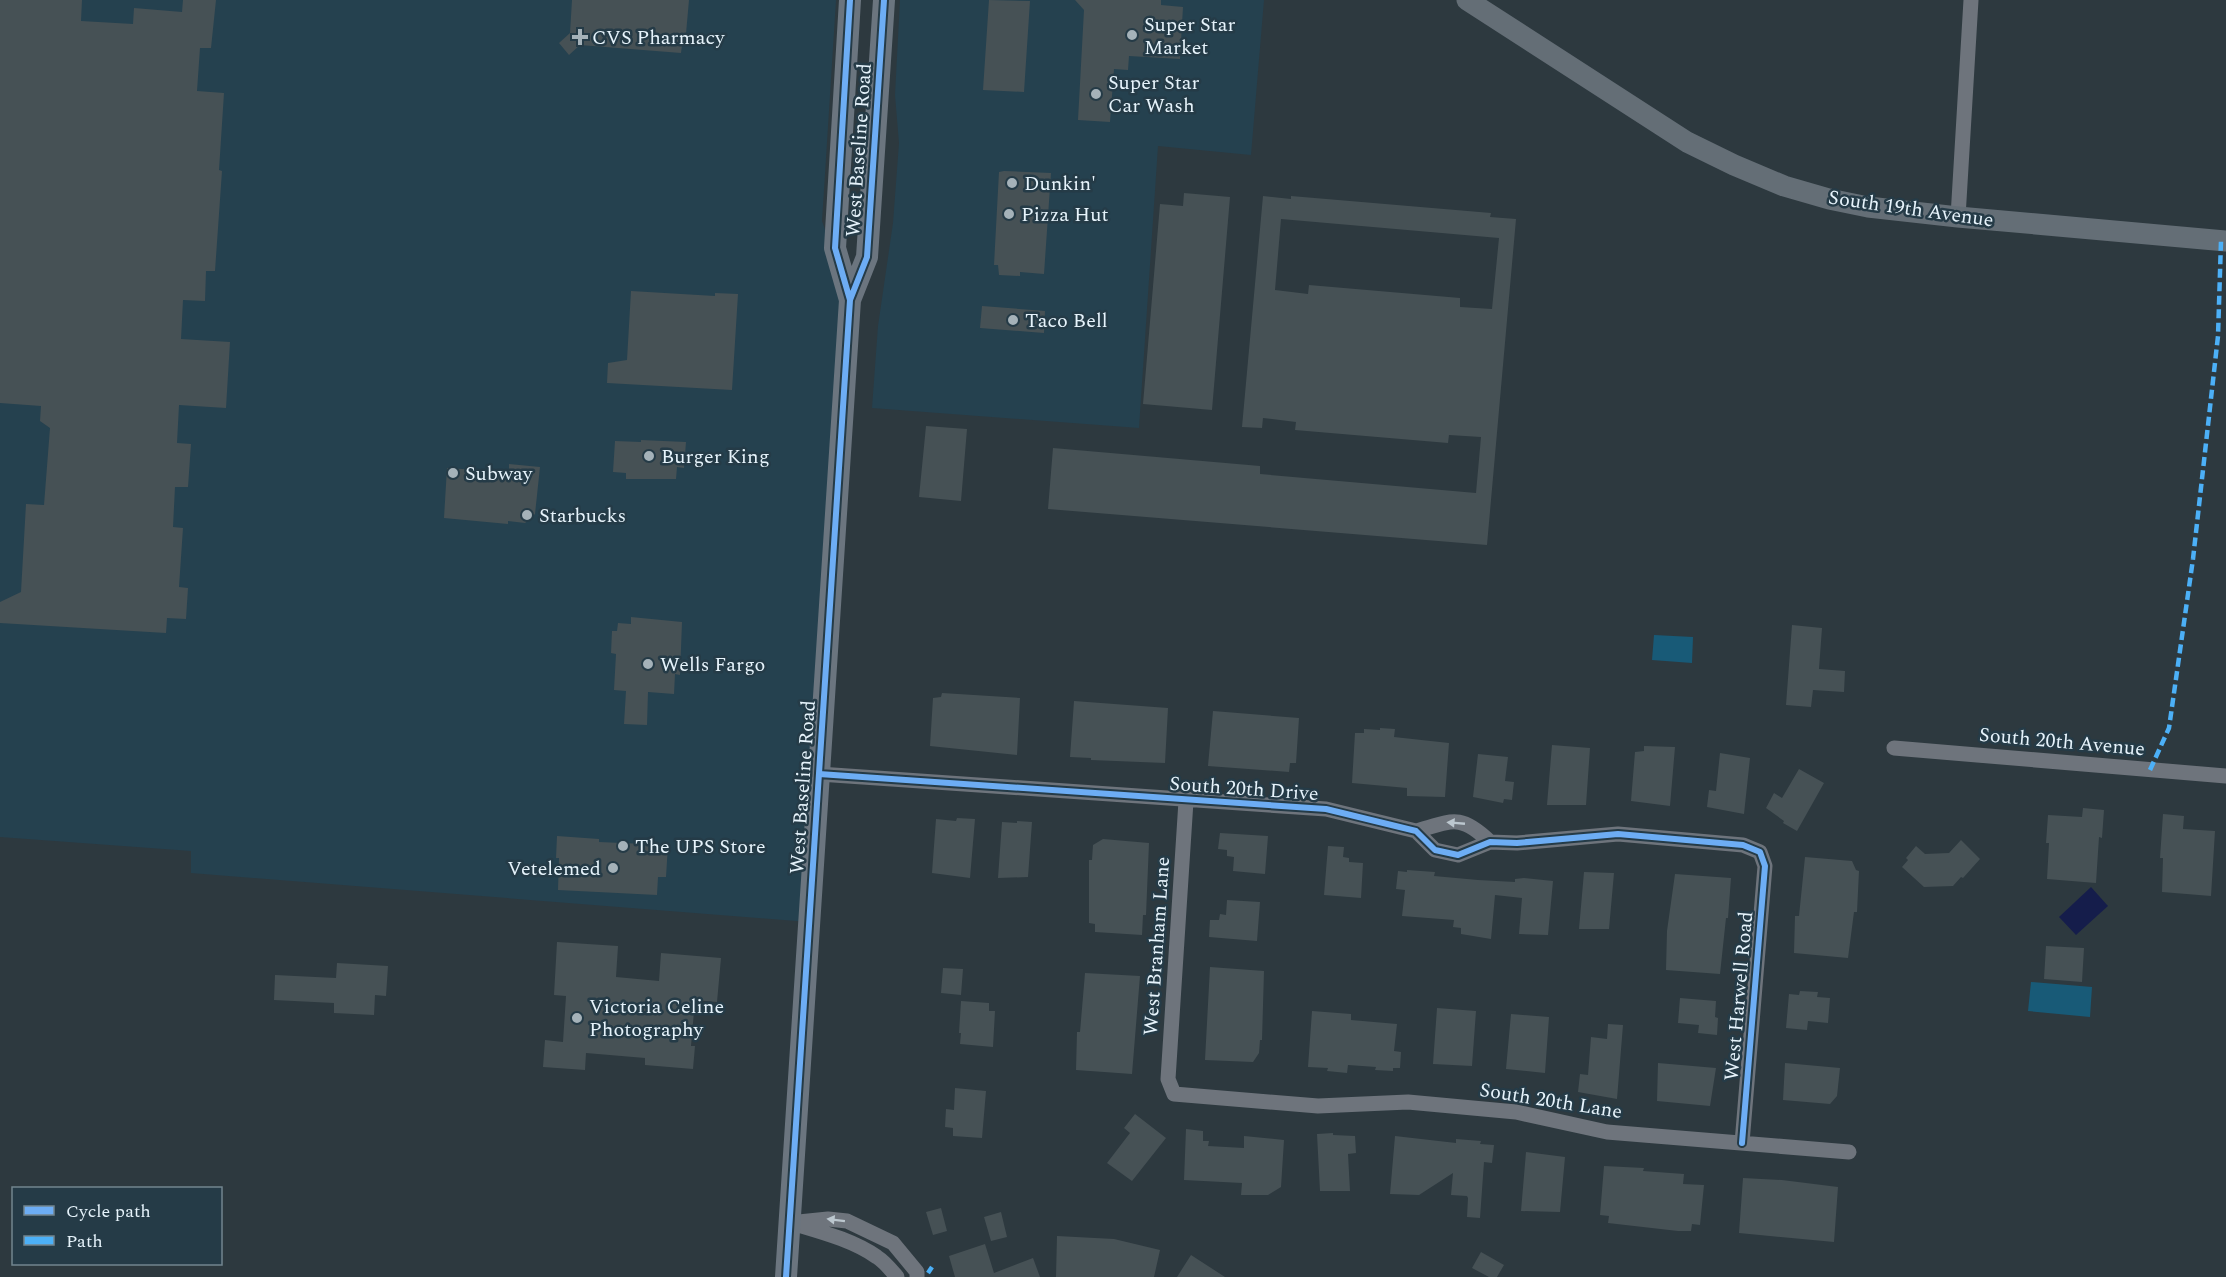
<svg xmlns="http://www.w3.org/2000/svg" width="2226" height="1277" font-family="Spectral,serif">
  <style>
    .built { fill: #25414f }
    .green { fill: #185a77 }
    .water { fill: #151d4b }
    .building { fill: #465155; fill-rule: evenodd }
    .lines { fill: none; stroke-linecap: round; stroke-linejoin: round }
    .street { stroke: #6e747c; stroke-width: 15 }
    .secondary { stroke: #646e76; stroke-width: 21 }
    .primary { stroke: #6b757f; stroke-width: 22 }
    .quiet { stroke: #4cb0f7; stroke-width: 4.5; stroke-dasharray: 9 4.5; stroke-linecap: butt }
    .cycleway-casing { stroke: #253b47; stroke-width: 10 }
    .cycleway { stroke: #6dadf4; stroke-width: 6 }
    .oneway { fill: #bcc7cf }
    .poi-dot { fill: #a5b2b9; stroke: #253b47; stroke-width: 2 }
    .labels { text-anchor: middle; stroke-width: 5; stroke-linejoin: round; paint-order: stroke }
    .poi-label { font-size: 20px; fill: #e6f3fb; stroke: #253b47; text-anchor: start }
    .street-label { font-size: 20px; fill: #e6f3fb; stroke: #253b47 }
  </style>
  <rect width="100%" height="100%" fill="#2d393f"/>
  <path class="built" d="M0 0H836L822 221 850 300 809 922 191 873V851L0 837Z
    M900 0H1264L1251 155 1158 146 1139 428 872 408 878 326 893 223 899 143 895 95Z"/>
  <path class="green" d="M1654 635 1693 637 1692 663 1652 660Z
    M2031 982 2092 987 2090 1017 2028 1011Z"/>
  <path class="water" d="M2091 887 2108 906 2076 935 2059 917Z"/>
  <path class="building" d="M0 0H82L81 21 133 24 134 8 182 12 183 0H216L211 48H200L197 91 224 93 219 170 222 171 215 271H206L205 301 183 300 181 339 230 342 226 408 179 405 177 443 191 444 188 487H175L173 527 183 528 179 587 188 588 186 619 167 618 166 633 0 623V602L21 592 26 504 44 505 50 428 40 421 41 406 0 403Z
    M572 0H689L685 45H682L681 53 580 45 569 55 559 43 570 33Z
    M989 0 1030 1 1024 92 983 90Z
    M1075 0H1161V5L1183 7 1180 59 1129 56 1128 70 1114 69 1110 122 1078 120 1084 10Z
    M1004 171 1051 173 1044 274 1020 272V276L999 275 998 265H994L999 172Z
    M1184 193 1230 197 1212 410 1143 404 1160 204 1183 206Z
    M1263 196 1291 199V196L1491 213 1490 217 1516 219 1487 545 1048 509 1053 448 1260 466V474L1476 493 1481 437 1449 435 1448 443 1295 430 1296 422 1263 418 1262 428 1242 427ZM1281 219 1499 238 1492 309 1460 307V298L1309 285 1308 294 1275 290Z
    M631 291 715 296V293L738 294 732 390 607 383 608 363 627 360Z
    M982 306 1045 311 1044 333 980 328Z
    M926 426 967 429 961 501 919 497Z
    M641 440 686 442 684 468 677 467 676 479H626V473L613 472 615 441 641 442Z
    M509 464 540 467 535 514 525 523 508 521V524L444 518 447 468 509 472Z
    M631 617 682 622 680 675 675 674 674 694 648 692 647 725 624 724 626 691 614 690 616 654 611 653 612 631H617L618 623 631 624Z
    M1792 625 1822 628 1819 669 1845 671 1844 692 1813 690 1811 707 1786 705Z
    M942 693 1020 698 1017 755 930 746 933 698 941 697Z
    M1074 701 1168 708 1165 763 1091 760V758L1070 757Z
    M1213 711 1299 718 1296 763H1290L1289 772 1208 766Z
    M1380 728 1395 729 1394 737 1449 743 1445 797 1407 796V788L1352 783 1355 733H1364V729L1380 730Z
    M1552 745 1590 748 1586 805H1547Z
    M1644 746 1675 747 1670 806 1631 801 1635 752 1644 751Z
    M1720 753 1750 758 1744 814 1707 807 1709 790 1716 791Z
    M1478 754 1508 757 1505 781 1514 782 1512 800 1504 799 1503 803 1473 797Z
    M1799 769 1824 783 1797 831 1783 823 1784 821 1766 808 1774 793 1782 798Z
    M2083 808 2104 810 2102 838 2099 837 2096 883 2047 879 2049 843H2046L2048 815 2082 817Z
    M2163 814 2184 816 2183 829 2215 831 2211 896 2162 892 2163 858H2160Z
    M957 818 975 819 970 878 932 873 936 819 956 821Z
    M1017 821 1032 822 1028 877 998 878 1002 822 1017 823Z
    M1220 833 1268 836 1265 874 1233 871 1234 857 1227 856V850L1218 849Z
    M557 836 599 839V842L668 845 666 877H658L657 895 558 890 559 858H556Z
    M1103 839 1149 843 1146 915H1143L1142 935 1095 932V924L1089 923V860H1092L1093 845Z
    M1961 840 1980 859 1963 878 1961 877 1953 886 1924 887 1902 867 1908 860 1906 858 1916 846 1925 854 1949 853Z
    M1328 846 1344 847 1343 857 1349 858V862L1363 863 1361 898 1324 895Z
    M1805 857 1852 861 1856 870 1859 871 1857 912H1854L1848 958 1794 953 1795 916H1799Z
    M1407 870 1435 872 1434 876 1478 880 1515 882V879L1524 878 1553 881 1548 935 1519 934 1522 898 1495 895 1491 939 1461 934V928L1453 927 1454 920 1402 916 1405 890 1396 889 1398 871 1407 872Z
    M1584 872 1614 873 1609 929H1579Z
    M1675 874 1731 878 1728 918H1726L1720 974 1666 970 1667 931Z
    M1227 900 1260 902 1257 941 1209 937 1210 920H1219L1220 914 1226 915Z
    M557 942 618 946 616 977 659 981 661 953 721 958 717 1002 695 1000 691 1046H695L693 1069 645 1065V1058L586 1053 585 1070 543 1067 545 1040 563 1042 566 996 554 995Z
    M2046 946 2084 948 2082 982 2044 979Z
    M337 963 388 966 386 996 375 995 374 1015 334 1013V1003L274 1000 275 975 336 978Z
    M1210 967 1264 971 1262 1040H1260L1259 1053 1253 1062 1205 1060Z
    M943 968 963 969 961 995 941 993Z
    M1085 973 1140 976 1132 1074 1076 1070 1077 1032H1080Z
    M1800 991 1818 992 1817 997 1830 998 1828 1023 1808 1021 1807 1030 1786 1028 1789 994 1799 995Z
    M1680 998 1716 1001 1715 1017 1718 1018 1717 1035 1698 1033 1699 1025 1678 1023Z
    M961 1001 989 1003V1011H995L993 1047 960 1044 961 1033H959Z
    M1437 1008 1476 1011 1472 1066 1433 1064Z
    M1312 1011 1351 1014V1020L1397 1024 1394 1051 1401 1052 1400 1068H1393V1071L1375 1070 1376 1067 1348 1065 1347 1073 1327 1071 1328 1068 1308 1067Z
    M1511 1014 1549 1017 1545 1073 1506 1069Z
    M1608 1024 1623 1025 1617 1099 1578 1092 1580 1074 1588 1075 1591 1037 1607 1039Z
    M1658 1063 1716 1068 1710 1106 1657 1101Z
    M1785 1063 1840 1068 1837 1096 1830 1104 1783 1100Z
    M955 1088 986 1091 982 1138 953 1136V1128L945 1127 946 1109 954 1110Z
    M1135 1114 1166 1138 1132 1181 1107 1163 1130 1133 1124 1128Z
    M1186 1129 1203 1131V1141H1209L1208 1146 1244 1148V1136L1284 1140 1281 1187 1268 1195H1241L1242 1183 1184 1180Z
    M1333 1133V1135L1355 1136 1356 1153 1348 1154 1350 1191H1320L1317 1134Z
    M1395 1136 1456 1143V1139L1481 1141 1480 1144 1494 1145 1492 1163 1484 1162 1480 1218 1467 1217 1468 1198 1467 1196 1451 1195 1453 1173 1419 1195 1390 1194Z
    M1526 1152 1565 1157 1560 1212 1521 1211Z
    M1604 1166 1644 1168 1643 1171 1684 1174 1683 1184 1704 1185 1700 1225 1692 1224 1691 1231H1678L1608 1223 1609 1216 1600 1215Z
    M1743 1178 1782 1180 1838 1187 1834 1242 1739 1233Z
    M941 1208 947 1231 933 1235 926 1212Z
    M1001 1212 1007 1237 991 1241 984 1217Z
    M1057 1236 1114 1239 1160 1250 1154 1277H1056Z
    M985 1244 994 1273 1033 1258 1040 1277H955L949 1256Z
    M1481 1252 1504 1265 1497 1277H1489L1472 1268Z
    M1191 1255 1225 1277H1177Z"/>
  <g class="lines">
    <path class="street" d="M1958 217 1971 0
      M1894 748 2226 776
      M819 774 1326 809 1416 831 1435 850 1458 855 1490 842 1517 843 1618 834 1743 845 1760 852 1765 866 1742 1143
      M1186 801 1168 1079 1174 1094 1318 1106 1408 1102 1516 1112 1607 1132 1849 1152
      M1416 831C1452 821 1460 813 1490 842
      M789 1223 828 1219 847 1221 893 1243 917 1272V1277
      M798 1225C825 1233 854 1241 877 1257 885 1262 891 1270 897 1277"/>
    <path class="secondary" d="M1467 0 1687 142 1734 165 1784 186 1829 199 1868 207 1958 217 2226 241"/>
    <path class="primary" d="M850 300 835 248 850 0
      M786 1277 850 300 867 257 884 0"/>
    <path class="quiet" d="M2150 770 2169 728 2193 559 2218 336 2221 241
      M928 1273 932 1267"/>
    <g class="cycleway-casing">
      <path id="cycleway" d="M850 300 835 248 850 0
        M819 774 1326 809 1416 831 1435 850 1458 855 1490 842 1517 843 1618 834 1743 845 1760 852 1765 866 1742 1143
        M786 1277 850 300 867 257 884 0"/>
    </g>
    <use href="#cycleway" class="cycleway"/>
  </g>
  <defs><path id="oneway-solid" d="M-6-.8H1V-3.2L6.5 0L1 3.2V.8H-6Z" transform="scale(1.5)"/></defs>
  <g class="oneway">
    <use href="#oneway-solid" transform="translate(1456 823) rotate(-175)"/>
    <use href="#oneway-solid" transform="translate(836 1220) rotate(-173)"/>
  </g>
  <g class="poi-dot">
    <circle cx="1132" cy="35" r="6"/>
    <path d="M577 28h6v6h6v6h-6v6h-6v-6h-6v-6h6z"/>
    <circle cx="1096" cy="94" r="6"/>
    <circle cx="1012" cy="183" r="6"/>
    <circle cx="1009" cy="214" r="6"/>
    <circle cx="1013" cy="320" r="6"/>
    <circle cx="649" cy="456" r="6"/>
    <circle cx="453" cy="473" r="6"/>
    <circle cx="527" cy="515" r="6"/>
    <circle cx="648" cy="664" r="6"/>
    <circle cx="623" cy="846" r="6"/>
    <circle cx="613" cy="868" r="6"/>
    <circle cx="577" cy="1018" r="6"/>
  </g>
  <g class="labels">
    <g class="poi-label">
      <text x="1144" y="31">Super Star<tspan x="1144" dy="23">Market</tspan></text>
      <text x="592" y="44">CVS Pharmacy</text>
      <text x="1108" y="89">Super Star<tspan x="1108" dy="23">Car Wash</tspan></text>
      <text x="1024" y="190">Dunkin'</text>
      <text x="1021" y="221">Pizza Hut</text>
      <text x="1025" y="327">Taco Bell</text>
      <text x="661" y="463">Burger King</text>
      <text x="465" y="480">Subway</text>
      <text x="539" y="522">Starbucks</text>
      <text x="660" y="671">Wells Fargo</text>
      <text x="635" y="853">The UPS Store</text>
      <text x="601" y="875" text-anchor="end">Vetelemed</text>
      <text x="589" y="1013">Victoria Celine<tspan x="589" dy="23">Photography</tspan></text>
    </g>
    <g class="street-label">
      <text transform="translate(858 150) rotate(-86)" y="7">West Baseline Road</text>
      <text transform="translate(1911 208) rotate(8)" y="7">South 19th Avenue</text>
      <text transform="translate(2062 741) rotate(5)" y="7">South 20th Avenue</text>
      <text transform="translate(802 787) rotate(-86)" y="7">West Baseline Road</text>
      <text transform="translate(1244 788) rotate(4)" y="7">South 20th Drive</text>
      <text transform="translate(1156 946) rotate(-86)" y="7">West Branham Lane</text>
      <text transform="translate(1738 996) rotate(-85)" y="7">West Harwell Road</text>
      <text transform="translate(1551 1100) rotate(9)" y="7">South 20th Lane</text>
    </g>
  </g>
  <rect x="12" y="1187" width="210" height="78" fill="#253b47" stroke="#72858f" stroke-width="1.5"/>
  <rect x="24" y="1206" width="30" height="9" fill="#6dadf4" stroke="#72858f" stroke-width="1.5"/>
  <text x="66" y="1217" font-size="18" fill="#e6f3fb">Cycle path</text>
  <rect x="24" y="1236" width="30" height="9" fill="#4cb0f7" stroke="#72858f" stroke-width="1.5"/>
  <text x="66" y="1247" font-size="18" fill="#e6f3fb">Path</text>
</svg>
